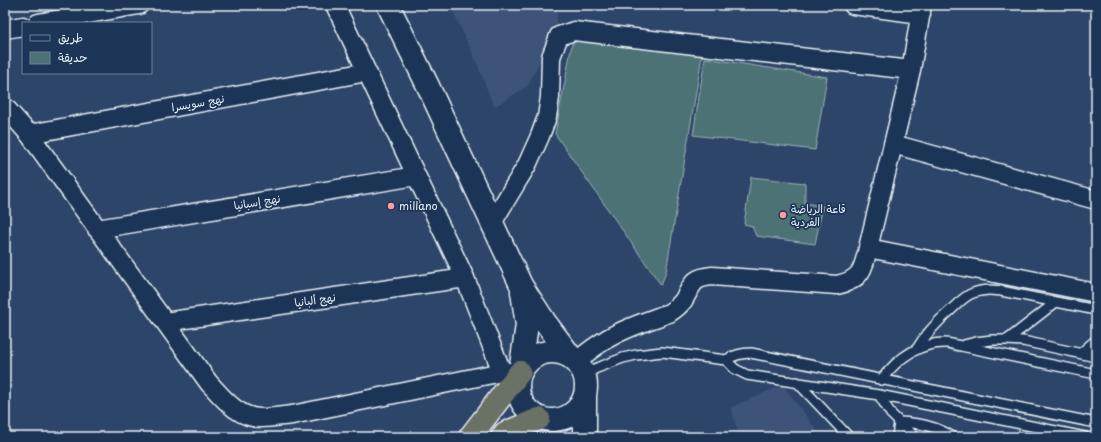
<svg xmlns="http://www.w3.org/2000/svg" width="1101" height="442" font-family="'Playpen Sans','Playpen Sans Arabic',sans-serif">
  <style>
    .built { fill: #3c5377 }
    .green { fill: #4d7275; stroke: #9ab2b6 }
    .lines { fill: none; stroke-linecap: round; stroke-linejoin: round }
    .lane-casing { stroke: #e8f1f8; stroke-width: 12 }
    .street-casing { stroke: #e8f1f8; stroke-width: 21 }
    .secondary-casing { stroke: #e8f1f8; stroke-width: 25 }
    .highway-casing { stroke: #e8f1f8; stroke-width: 25 }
    .lane { stroke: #1d3557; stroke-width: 9 }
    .street { stroke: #1d3557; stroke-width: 18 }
    .secondary { stroke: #1d3557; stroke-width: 22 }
    .highway { stroke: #6b7165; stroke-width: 22 }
    .poi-dot { fill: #ff9aa2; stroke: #1d3557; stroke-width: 1.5 }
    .labels { text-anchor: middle; stroke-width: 3.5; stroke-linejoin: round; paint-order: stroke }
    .street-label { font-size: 11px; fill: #e8f1f8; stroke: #1d3557 }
    .poi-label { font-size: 11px; fill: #e8f1f8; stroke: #1d3557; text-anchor: start }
  </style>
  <rect width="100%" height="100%" fill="#2d4568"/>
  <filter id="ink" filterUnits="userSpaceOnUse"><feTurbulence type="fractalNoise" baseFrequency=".025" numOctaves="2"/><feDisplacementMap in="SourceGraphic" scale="8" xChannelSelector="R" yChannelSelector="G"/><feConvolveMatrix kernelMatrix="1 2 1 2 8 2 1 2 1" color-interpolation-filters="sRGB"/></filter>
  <g filter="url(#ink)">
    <path class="built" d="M450 5H557V32L537 67 528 86 494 107 476 61Z
      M783 385 822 437H739L731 407Z"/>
    <path class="green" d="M582 38 702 56 666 272 661 285 555 134 572 44Z
      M705 58 827 77 815 150 693 135Z
      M751 177 805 183V203L823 206 815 244 756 236 752 226 744 224Z"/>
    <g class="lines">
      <g class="lane-casing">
        <path id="lane" d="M1007 340 1056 302
          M964 345 976 342 992 340H1007L1023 341 1096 357
          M916 350C926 333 938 321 953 308 959 302 965 296 973 293 983 289 991 290 1001 291L1096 310
          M1081 353 1096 340
          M726 360C734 355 741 353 751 353L1096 423
          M584 373 623 358 636 355 662 352 726 360 735 369 747 375 879 395 1085 437
          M881 380C897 359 917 343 945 343 950 343 955 345 961 346L1096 374
          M797 382 849 437
          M879 395 891 414 915 437
          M897 437 899 422C919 423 936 426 953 437"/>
      </g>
      <g class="street-casing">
        <path id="street" d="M335 5 465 278 502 372
          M853 5 921 14
          M38 23 139 5
          M5 29 23 26
          M5 107 29 134 209 383C223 398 238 418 261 418 271 418 282 416 292 415L502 372H520
          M29 134 367 72
          M893 144 1096 200
          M492 223 527 165 540 136 547 117 550 97 551 57 559 36 574 31 911 70
          M97 229 416 176
          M868 248 1096 293
          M165 322 465 278
          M576 361C588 352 600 342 614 335 631 326 650 320 669 313 674 310 679 306 683 301 693 285 691 278 712 276L837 285C861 280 863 270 868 248L911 70 922 5"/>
      </g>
      <g class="secondary-casing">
        <path id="secondary" d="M388 5 428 86 521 285 545 322 572 358
          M518 386a34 34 0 1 1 68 0a34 34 0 1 1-68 0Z
          M520 372 527 325 522 292
          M585 437V397"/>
      </g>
      <g class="highway-casing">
        <path id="highway" d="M470 437 520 372
          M502 437 505 433 539 419"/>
      </g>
      <use href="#lane" class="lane"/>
      <use href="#street" class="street"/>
      <use href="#secondary" class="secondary"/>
      <use href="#highway" class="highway"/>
    </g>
  </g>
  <g class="poi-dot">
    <circle cx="391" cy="206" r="4"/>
    <circle cx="783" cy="215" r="4"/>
  </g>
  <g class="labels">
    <g class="street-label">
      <text transform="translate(198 103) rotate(-10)" y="4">نهج سويسرا</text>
      <text transform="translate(257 202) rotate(-9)" y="4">نهج إسبانيا</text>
      <text transform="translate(315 300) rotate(-8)" y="4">نهج ألبانيا</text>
    </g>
    <g class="poi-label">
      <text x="399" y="210">millano</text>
      <text x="791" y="213">قاعة الرياضة<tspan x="791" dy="13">الفردية</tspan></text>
    </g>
  </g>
  <rect width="1101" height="442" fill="none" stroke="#1d3557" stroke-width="20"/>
  <rect x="10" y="10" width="1081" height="422" fill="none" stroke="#e8f1f8" stroke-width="1.5" filter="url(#ink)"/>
  <rect x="22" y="22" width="130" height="52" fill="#1d3557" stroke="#6e8097"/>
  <rect x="30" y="35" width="20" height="6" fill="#1d3557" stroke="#6e8097"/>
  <text x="58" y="42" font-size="12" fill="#e8f1f8">طريق</text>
  <rect x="30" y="52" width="20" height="12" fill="#4d7275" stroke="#6e8097"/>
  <text x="58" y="62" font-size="12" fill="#e8f1f8">حديقة</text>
</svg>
